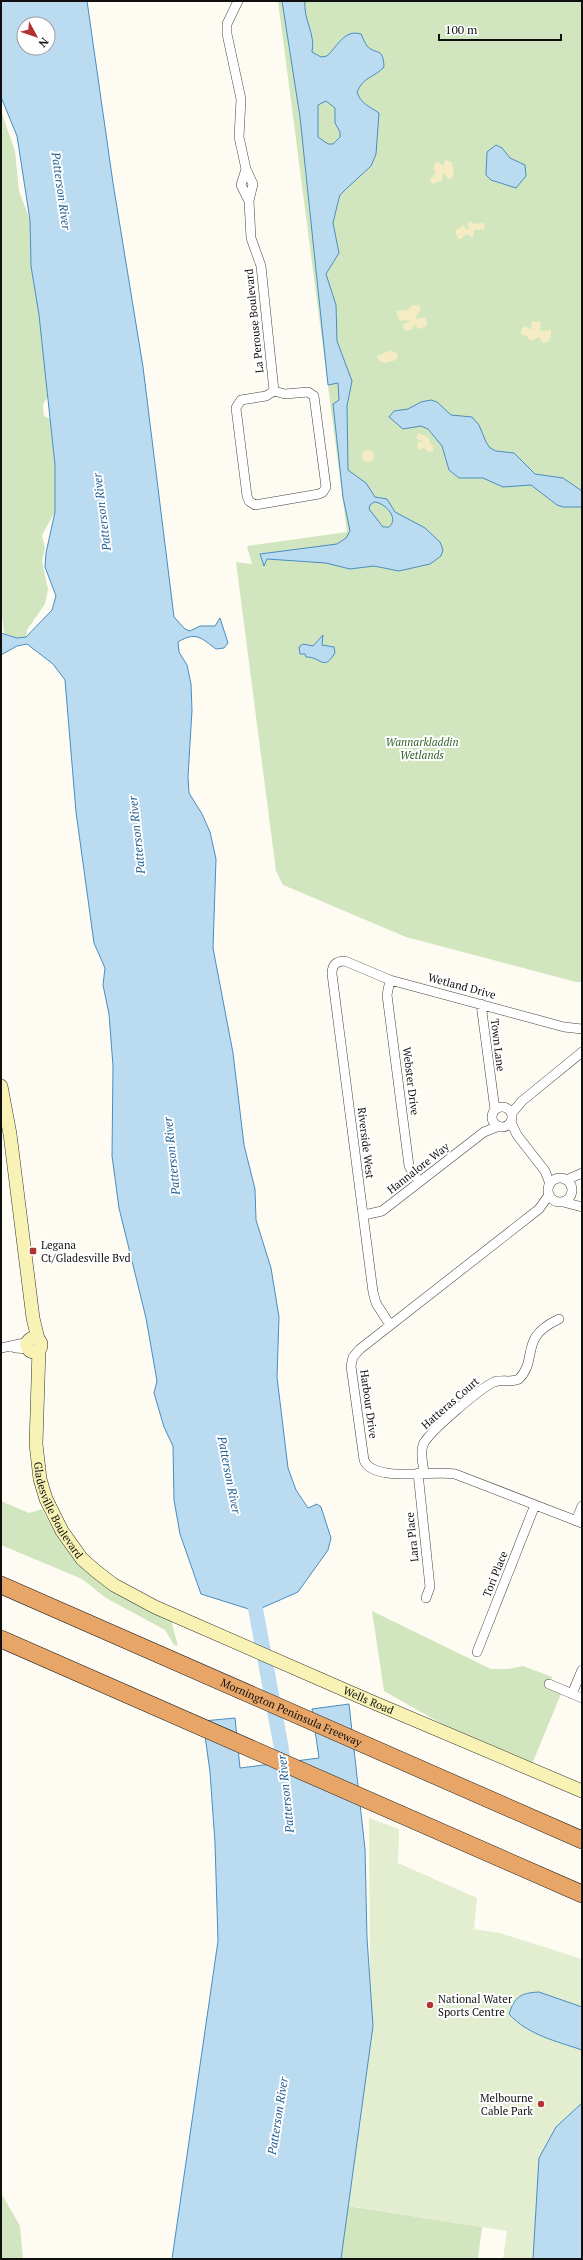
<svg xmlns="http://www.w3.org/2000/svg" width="583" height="2260" font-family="'PT Serif',serif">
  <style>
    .green { fill: #d1e6be }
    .sand { fill: #f5ecc3 }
    .pitch { fill: #e2eecf }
    .water { fill: #bbdbf1; stroke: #498dc1; fill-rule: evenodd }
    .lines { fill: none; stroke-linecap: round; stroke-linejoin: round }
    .river { stroke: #bbdbf1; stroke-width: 15 }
    .minor-casing { stroke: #424242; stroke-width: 10 }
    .secondary-casing { stroke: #313131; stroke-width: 14 }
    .motorway-casing { stroke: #202020; stroke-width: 18 }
    .minor { stroke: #fff; stroke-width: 9 }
    .secondary { stroke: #f8f3b4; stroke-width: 13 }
    .motorway { stroke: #e7a667; stroke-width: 17 }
    .poi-dot { fill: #b33335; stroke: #fff; stroke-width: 1.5 }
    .labels { text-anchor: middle; stroke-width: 4; stroke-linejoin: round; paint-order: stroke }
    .street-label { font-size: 11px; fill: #0f0f0f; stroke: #fff }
    .park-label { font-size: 11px; font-style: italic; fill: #2f6125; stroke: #fff }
    .poi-label { font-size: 11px; fill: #0f0f0f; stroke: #fff; text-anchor: start }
    .water-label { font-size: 12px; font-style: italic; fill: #236096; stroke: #fff }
  </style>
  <rect width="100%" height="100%" fill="#fefcf2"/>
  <path class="green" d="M278 1H582V982H576L406 937 283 885 276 871 236 562 252 564 247 546 347 532Z
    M1 111 15 151 19 191 30 220 31 266 39 315 48 397 43 404 44 416 50 419 55 465V512L42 535 45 548 42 561 48 589 45 604 27 630 26 637 17 638 4 633 1 606Z
    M1 1501 29 1513 42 1509C77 1576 105 1590 171 1620L178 1646 174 1645 165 1630 106 1598 82 1579 1 1545Z
    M372 1611 491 1669H508L523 1666 552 1677 547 1688 561 1694 532 1764 444 1725 384 1691Z
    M1 2193 20 2226 23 2259H1Z
    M348 2206 482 2227 478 2259H341Z"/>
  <path class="sand" d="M445 160 452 162 454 175 449 180 443 172 442 181 432 184 430 180 436 173 433 168 435 163 439 162 443 166Z
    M469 221 474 224 484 223 485 229 474 230 473 238 466 234 461 239H458L455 231 463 225 468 230 469 227 467 224Z
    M412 305H418L421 309 415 319 425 317 427 324 425 327 419 329 414 324 412 329 407 331 403 328V325L410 320 400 321 397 314V311L407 310Z
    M533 321 541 322 540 331 551 330V336L548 342 543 343 539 337 531 341 527 336 521 334V329L525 326 532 330 531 324Z
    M389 351 396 352 398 356 396 360 385 363 379 361 377 356Z
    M418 433 428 437 430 443 433 446V451L428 452 424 447 421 450 417 447 418 442H424L416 438Z
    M362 456a6 6 0 1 1 12 0a6 6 0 1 1-12 0Z"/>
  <path class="pitch" d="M369 1818 399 1829 398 1863 477 1898 474 1929 500 1933 582 1959V2259H503L507 2231 348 2206 373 2026 370 1983Z"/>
  <path class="water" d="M1 1H87L113 183 143 367 174 617 185 629 190 631 200 626H215L220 618 228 643 224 648 216 649C201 638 196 631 178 642L179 652 187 665 191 684 192 710 188 777 189 793 202 814 210 832 216 859 213 948 233 1053 244 1145 255 1189 256 1220 271 1268 279 1317 277 1377 288 1468 296 1490 308 1508 317 1504 321 1507 331 1538 328 1550 298 1592 255 1611 201 1594 180 1534 174 1500 173 1446 164 1427 154 1393 157 1381 146 1318 119 1208 112 1156 113 1066 109 1014 103 985 105 968 94 943 76 812 65 680 53 664 27 644 17 646 1 655V633L17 638 26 637 52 610 56 596 45 567 46 553 55 512V465L39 315 31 266 30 220 17 136 1 97ZM24 24H48V48H24Z
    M282 1H305C303 19 316 35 312 52L321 57 327 56C338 46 344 29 361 34 363 38 365 43 367 46 377 56 383 46 384 67 374 78 364 76 357 92 361 104 369 106 379 113L376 154 371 166 346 189 340 195 338 202 333 223 339 253 326 274 336 305 337 341 352 381 347 406 348 470 366 483 375 497 387 499 395 512 425 528 440 542 443 550 441 556 430 564 399 571 374 566 350 569 326 563 267 559 264 566 260 554 337 544 346 538 350 531 343 497 333 404 339 400 338 383 328 385 300 117ZM326 101 335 108V123L340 132V137L333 144H328L318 137V105ZM374 502C384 502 400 518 389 527H383L369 509 370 505Z
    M496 145 502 148 510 158 525 165 526 176 516 188 491 180 486 175 487 152Z
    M431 400 437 402 451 415 472 417 479 425 486 442 490 448 496 451 514 453 535 474 563 478 582 491V507H563L557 505 531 485 503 487 483 478H459L449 470 442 446 428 429 421 426 403 429 389 417 394 411 408 409 421 402Z
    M323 635 322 645 334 647 335 653C323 672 322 657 306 657L305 654H300L299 647 303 644 313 646Z
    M349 1704 365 1849 367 1938 373 2026 341 2259H172L218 1941 215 1843 210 1772 203 1721 235 1718 240 1768 319 1758 312 1709Z
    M539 1992 582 2007V2050C556 2041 528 2035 509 2014 515 1996 521 1993 539 1992Z
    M582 2103V2259H533L539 2158 556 2127Z"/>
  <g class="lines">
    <path class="river" d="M252 1590 281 1746 284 1773"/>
    <g class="minor-casing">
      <path id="minor" d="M238 1 227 24V34L241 99 239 137 246 169 253 184 249 201 251 238 261 266 274 391
        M246 169 241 185 249 201
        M274 391 285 394 308 392 314 396 326 487 323 492 319 494 255 505 249 501 247 496 236 408 241 400 266 396Z
        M390 980 387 995 409 1166 419 1182
        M481 1004 495 1110
        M492 1117a10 10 0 1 1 20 0a10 10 0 1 1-20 0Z
        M512 1113 522 1101 582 1052
        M511 1122 517 1135 545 1171 550 1184
        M548 1190a12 12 0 1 1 24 0a12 12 0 1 1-24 0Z
        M566 1180 582 1173
        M549 1195 539 1209 360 1349 353 1357 351 1366 364 1460C373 1483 433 1470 455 1474L582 1523
        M563 1202 582 1207
        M364 1215 382 1211 484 1132 499 1126
        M390 1325 376 1303 373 1292 332 974C332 965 336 961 345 961L390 980 564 1027 582 1029
        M1 1348 29 1342
        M15 1348 30 1349
        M424 1472C423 1464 420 1454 423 1445 427 1433 482 1387 494 1382 502 1379 511 1383 519 1379 539 1358 518 1338 559 1319
        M418 1473 430 1587 426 1598
        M576 1521 582 1506
        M477 1652 535 1505
        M549 1684 582 1698
        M572 1694 582 1670"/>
    </g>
    <g class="secondary-casing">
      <g id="secondary">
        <path d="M1 1086 10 1134 33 1318 38 1339"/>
        <circle cx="34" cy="1345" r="7"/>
        <path id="s1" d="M39 1349 36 1444 40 1479 46 1499 62 1531 82 1559 97 1572 114 1585 155 1607 370 1701 582 1791"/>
      </g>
    </g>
    <g class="motorway-casing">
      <g id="motorway">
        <path id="s2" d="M1 1585 582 1840"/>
        <path d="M1 1639 582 1894"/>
      </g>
    </g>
    <use href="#minor" class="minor"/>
    <use href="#secondary" class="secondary"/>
    <use href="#motorway" class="motorway"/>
  </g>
  <g class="poi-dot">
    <rect x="29" y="1247" width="8" height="8" rx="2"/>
    <circle cx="430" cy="2005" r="4"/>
    <circle cx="541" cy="2104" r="4"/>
  </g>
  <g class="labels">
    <g class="street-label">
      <text transform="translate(254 321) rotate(-96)" y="4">La Perouse Boulevard</text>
      <text transform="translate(462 986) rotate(15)" y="4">Wetland Drive</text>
      <text transform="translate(498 1045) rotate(83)" y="4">Town Lane</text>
      <text transform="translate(411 1081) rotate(83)" y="4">Webster Drive</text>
      <text transform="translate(366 1143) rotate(83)" y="4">Riverside West</text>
      <text transform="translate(418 1168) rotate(-38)" y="4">Hannalore Way</text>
      <text transform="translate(450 1403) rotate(-41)" y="4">Hatteras Court</text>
      <text transform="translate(369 1404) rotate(82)" y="4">Harbour Drive</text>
      <text dy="4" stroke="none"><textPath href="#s1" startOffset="166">Gladesville Boulevard</textPath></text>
      <text transform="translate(412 1537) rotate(-96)" y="4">Lara Place</text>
      <text transform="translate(495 1574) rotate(-68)" y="4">Tori Place</text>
      <text dy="4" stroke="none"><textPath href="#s1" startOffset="542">Wells Road</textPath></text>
      <text dy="4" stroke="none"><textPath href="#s2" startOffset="317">Mornington Peninsula Freeway</textPath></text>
    </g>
    <g class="park-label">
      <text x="422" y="746">Wannarkladdin<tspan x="422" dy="13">Wetlands</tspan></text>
    </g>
    <g class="poi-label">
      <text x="41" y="1249">Legana<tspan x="41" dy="13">Ct/Gladesville Bvd</tspan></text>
      <text x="438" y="2003">National Water<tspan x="438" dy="13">Sports Centre</tspan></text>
      <text x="533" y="2102" text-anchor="end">Melbourne<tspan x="533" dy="13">Cable Park</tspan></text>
    </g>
    <g class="water-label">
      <text transform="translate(61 191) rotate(82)" y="4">Patterson River</text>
      <text transform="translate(102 512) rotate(-97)" y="4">Patterson River</text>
      <text transform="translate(137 835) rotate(-96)" y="4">Patterson River</text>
      <text transform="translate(172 1156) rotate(-96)" y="4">Patterson River</text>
      <text transform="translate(229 1475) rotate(79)" y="4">Patterson River</text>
      <text transform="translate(286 1794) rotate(-96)" y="4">Patterson River</text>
      <text transform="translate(278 2116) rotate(-81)" y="4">Patterson River</text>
    </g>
  </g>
  <rect width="583" height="2260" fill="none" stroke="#0f0f0f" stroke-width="4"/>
  <g transform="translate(36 36) rotate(130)"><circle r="19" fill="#ffffff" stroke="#9f9f9f"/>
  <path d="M0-3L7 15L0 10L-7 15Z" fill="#b33335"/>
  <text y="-6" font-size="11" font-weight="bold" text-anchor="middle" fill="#0f0f0f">N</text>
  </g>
  <path d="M439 34v6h122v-6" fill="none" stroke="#0f0f0f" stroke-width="2"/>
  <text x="445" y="34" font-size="12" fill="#0f0f0f" stroke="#ffffff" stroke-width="3" paint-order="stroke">100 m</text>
</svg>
